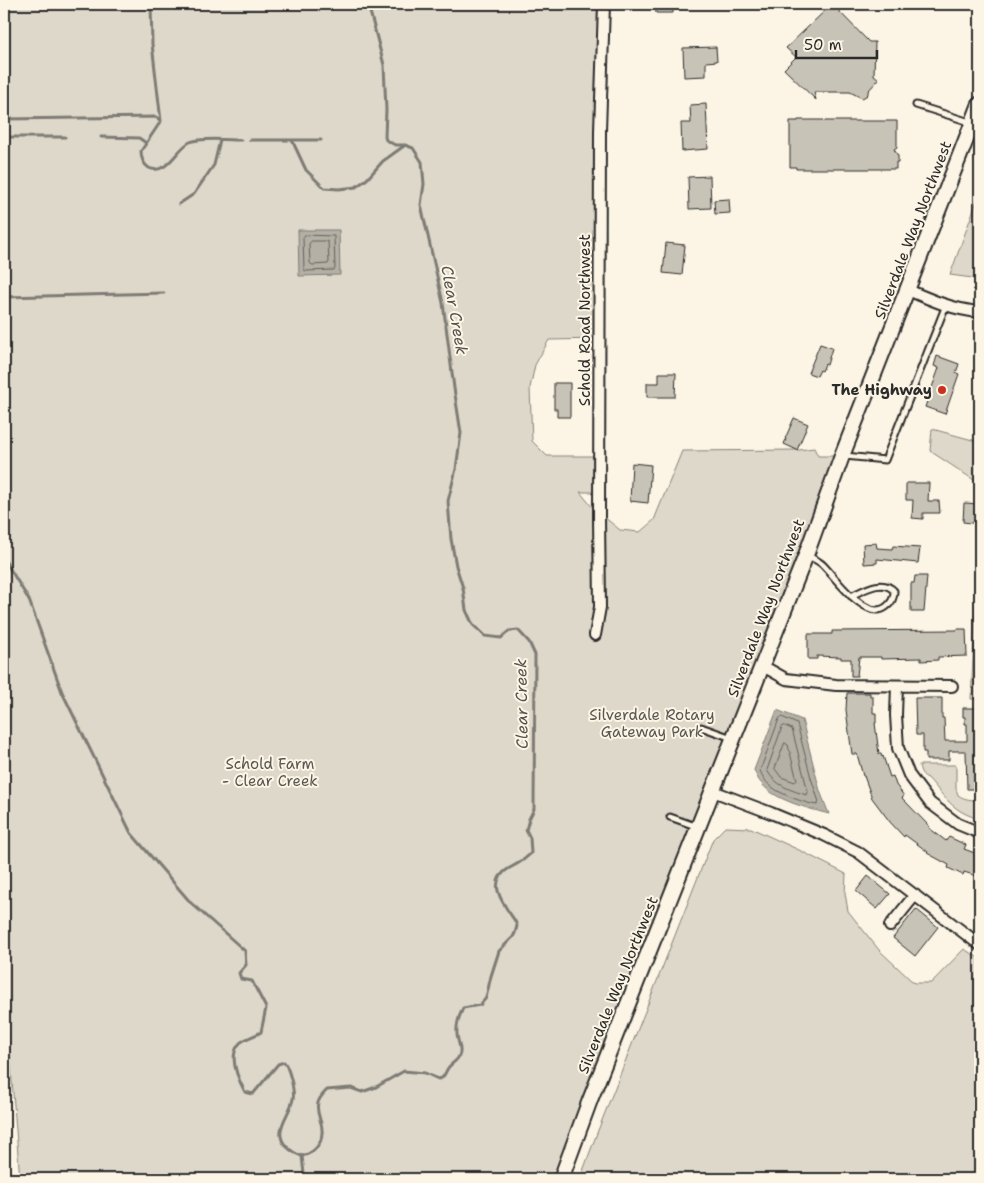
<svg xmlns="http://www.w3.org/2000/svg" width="984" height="1183" font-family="'Shantell Sans',sans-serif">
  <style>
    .green { fill: #ded8ca; stroke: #84827a }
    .water { fill: #b4b0a5; stroke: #7d7b74 }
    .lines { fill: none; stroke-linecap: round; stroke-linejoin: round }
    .shore { stroke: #62605c; stroke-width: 1 }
    .stream { stroke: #7d7b74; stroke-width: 3 }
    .building { fill: #c8c3b7; stroke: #2b2b2b }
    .service-casing { stroke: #2b2b2b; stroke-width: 9 }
    .minor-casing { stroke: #2b2b2b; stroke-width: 14 }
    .secondary-casing { stroke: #2b2b2b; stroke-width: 18 }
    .service { stroke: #fcf5e5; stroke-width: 5 }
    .minor { stroke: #fcf5e5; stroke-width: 10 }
    .secondary { stroke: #fcf5e5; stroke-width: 14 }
    .poi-dot { fill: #c8321e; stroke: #fcf5e5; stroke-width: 2 }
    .labels { text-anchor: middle; stroke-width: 4; stroke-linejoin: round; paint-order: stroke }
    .street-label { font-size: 15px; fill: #2b2b2b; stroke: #fcf5e5 }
    .poi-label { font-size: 15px; font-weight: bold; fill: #2b2b2b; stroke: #fcf5e5; text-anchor: end }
    .park-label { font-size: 15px; fill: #585653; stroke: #fcf5e5 }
    .water-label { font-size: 16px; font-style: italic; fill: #545350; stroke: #fcf5e5 }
  </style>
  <rect width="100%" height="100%" fill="#fcf5e5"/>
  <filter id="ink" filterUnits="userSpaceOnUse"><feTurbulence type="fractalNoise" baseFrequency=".02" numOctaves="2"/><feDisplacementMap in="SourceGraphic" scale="10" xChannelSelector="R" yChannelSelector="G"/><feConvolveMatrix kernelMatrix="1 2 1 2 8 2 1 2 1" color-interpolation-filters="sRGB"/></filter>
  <g filter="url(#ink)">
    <path class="green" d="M4 4H604L600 339 549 340 535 365 530 388 532 441 547 456H600L599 492H580L593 508 620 530 640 532 654 520 682 451 799 450 814 448 818 456H842L561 1179H20L4 982Z
      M980 192V279L950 275Z
      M932 429 980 442V484L930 451Z
      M980 558V699H971L978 560Z
      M919 765H956V789L958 795C965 800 972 800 980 800V820C974 817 967 815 962 812 948 804 938 789 928 778 922 776 920 771 919 765Z
      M725 827 751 828 799 850 846 874 845 893 848 911 879 950 914 983H931L964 949 980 959V1179H580L597 1133 713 839Z"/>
    <path class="water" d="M339 230 340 275 299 276 298 230Z
      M777 710 802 720 820 791 829 814C810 809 774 800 762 784 758 780 756 775 754 770Z"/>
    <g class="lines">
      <path class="shore" d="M305 235 334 236 335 268 334 270 306 271 304 270 303 238Z
        M312 241H326L328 242 329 262 328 264 312 265 310 263 309 244Z
        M782 717 797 724 811 778 819 802 817 805C807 804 780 794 772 787 766 783 763 777 760 771L779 719Z
        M785 726 792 729 808 792 807 795C792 791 774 785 767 770L782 727Z
        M785 743 788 745 797 780 795 782 781 777 775 769Z"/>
      <path class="stream" d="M151 4 152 44 161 121 141 151C141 158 143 164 149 168 167 176 177 148 190 142 200 137 229 140 241 140
        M4 119 156 117 161 121
        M4 137H65
        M101 137 139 138 146 143
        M250 140H321
        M292 140 306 170 324 188 339 189 356 187 367 179 383 161 404 146
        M179 204 194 194 214 165 220 140
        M4 297 164 293
        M4 559 29 600 62 692 131 833 191 903 245 951 246 965 239 973 241 979 252 981 266 1008 261 1032C255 1036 245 1038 240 1043 227 1056 238 1079 245 1092L253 1094 278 1064 284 1062C289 1068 295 1091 293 1099 290 1115 272 1131 286 1146 291 1151 295 1154 302 1156
        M302 1156C318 1152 325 1139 321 1123 319 1116 316 1110 318 1103 319 1098 323 1094 327 1090L351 1088 362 1092 376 1087 404 1071 425 1073 438 1079 442 1078C445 1075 446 1071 448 1068 452 1063 457 1061 459 1056 462 1050 459 1045 458 1040 455 1029 458 1018 463 1008L480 1005 486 998 491 976 499 951 513 937 515 933 517 926 515 921C505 906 485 883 508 869 517 864 524 861 531 853L530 838 526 830 529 819 534 809 535 655 529 642 518 630 509 631 501 638 485 636 473 625 466 610 463 588 456 566 451 539 448 501 456 469 461 433 454 388 443 303 421 205 424 184 422 162 413 148 405 145H395L386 140 385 137 386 110 384 65 368 4
        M302 1156 304 1174 310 1178 323 1179"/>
    </g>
    <path class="building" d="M655 4H673V13H656Z
      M832 4 869 42H875L874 75 879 79 868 91V94L866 96 862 98 850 92H814L816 100 784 69 796 57 786 48Z
      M716 47 717 61 706 62V76L684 77 683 48Z
      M706 104 708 149 682 151 681 123H691L690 105Z
      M798 120H824V121H897V147L894 149 898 156V162H896V169H796V167H790V121H798Z
      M710 176 711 208 689 209 688 177Z
      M729 199 730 213 715 214 714 200Z
      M666 243 685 245 682 275 663 273Z
      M820 344 832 348 827 365 825 364 822 371 820 370 817 376 808 373Z
      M937 356 959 364 956 373 959 374 945 414 925 407 939 368 934 366Z
      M659 373H676L675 397H647V383H659Z
      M554 383H570V417H557V409H554Z
      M794 418 808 424 797 450 784 444 786 439H785Z
      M632 463 651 465 648 503 630 501Z
      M906 483H929L928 501H939L940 513H923V519L912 518 913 500H906Z
      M964 503 980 504V524L963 522Z
      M876 543 877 548 892 549 893 546 920 548 918 563 877 559V563L864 564 863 544Z
      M915 576H927L924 612H911V583H914Z
      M957 629H966L967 656 938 657V660L921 661V658L881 659V657H859L857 676H851V659H841V657L817 656V659H808V634H832V631L957 630Z
      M847 693H870V696H873V713H876V723H875L879 754H881L882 757 883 756 890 777 893 776 896 785 904 796 902 798 930 827 929 828 946 841 949 837 966 845 964 849 980 855V877L964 872 963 875 948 868 949 865 927 853 928 852 905 835 904 837 890 822 872 798 864 776H863L857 754H852L846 710Z
      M915 698H942V718H944L945 741H967V724H965V717H963V708H980V789H967L966 751H949V760H926V752H923V735H916Z
      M868 876 890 894 877 909 856 891Z
      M916 909 938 927 915 956 893 938Z"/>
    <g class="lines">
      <g class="service-casing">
        <path id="service" d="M916 105 973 123
          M845 456 885 460 946 305
          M806 555C812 558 818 560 823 565 835 577 866 622 886 607 892 603 894 598 894 591 883 578 864 590 851 596
          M701 727 732 738
          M670 817 698 827"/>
      </g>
      <g class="minor-casing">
        <path id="minor" d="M908 290C931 300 954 310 980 312
          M595 635 600 607 599 517 600 131 604 4
          M761 665 786 679 836 685 952 686
          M897 686 896 715 898 748 909 775 930 803 958 824 980 833
          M713 791 771 813 824 835 858 852 980 945
          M890 926 915 895"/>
      </g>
      <g class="secondary-casing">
        <path id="secondary" d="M561 1179 590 1100 806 555 842 456 980 104"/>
      </g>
      <use href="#service" class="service"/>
      <use href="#minor" class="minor"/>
      <use href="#secondary" class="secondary"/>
    </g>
  </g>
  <circle class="poi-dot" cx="942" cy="390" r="5"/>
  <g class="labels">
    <g class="street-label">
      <text transform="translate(913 230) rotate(-69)" y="5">Silverdale Way Northwest</text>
      <text transform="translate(585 320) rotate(-90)" y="5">Schold Road Northwest</text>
      <text transform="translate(766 608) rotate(-69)" y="5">Silverdale Way Northwest</text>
      <text transform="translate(618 985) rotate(-68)" y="5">Silverdale Way Northwest</text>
    </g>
    <g class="poi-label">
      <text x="932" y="395">The Highway</text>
    </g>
    <g class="park-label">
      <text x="652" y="720">Silverdale Rotary<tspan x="652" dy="17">Gateway Park</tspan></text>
      <text x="270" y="769">Schold Farm<tspan x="270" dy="17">- Clear Creek</tspan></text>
    </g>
    <g class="water-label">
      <text transform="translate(455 310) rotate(80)" y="6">Clear Creek</text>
      <text transform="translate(521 704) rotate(-91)" y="6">Clear Creek</text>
    </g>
  </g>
  <rect width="984" height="1183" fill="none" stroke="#fcf5e5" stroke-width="20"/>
  <rect x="10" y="10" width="964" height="1163" fill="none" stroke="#2b2b2b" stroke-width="2" filter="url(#ink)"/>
  <path d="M796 50v8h81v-8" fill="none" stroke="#2b2b2b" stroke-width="2.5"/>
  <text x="804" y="50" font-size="15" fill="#2b2b2b" stroke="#fcf5e5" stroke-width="4" paint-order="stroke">50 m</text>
</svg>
